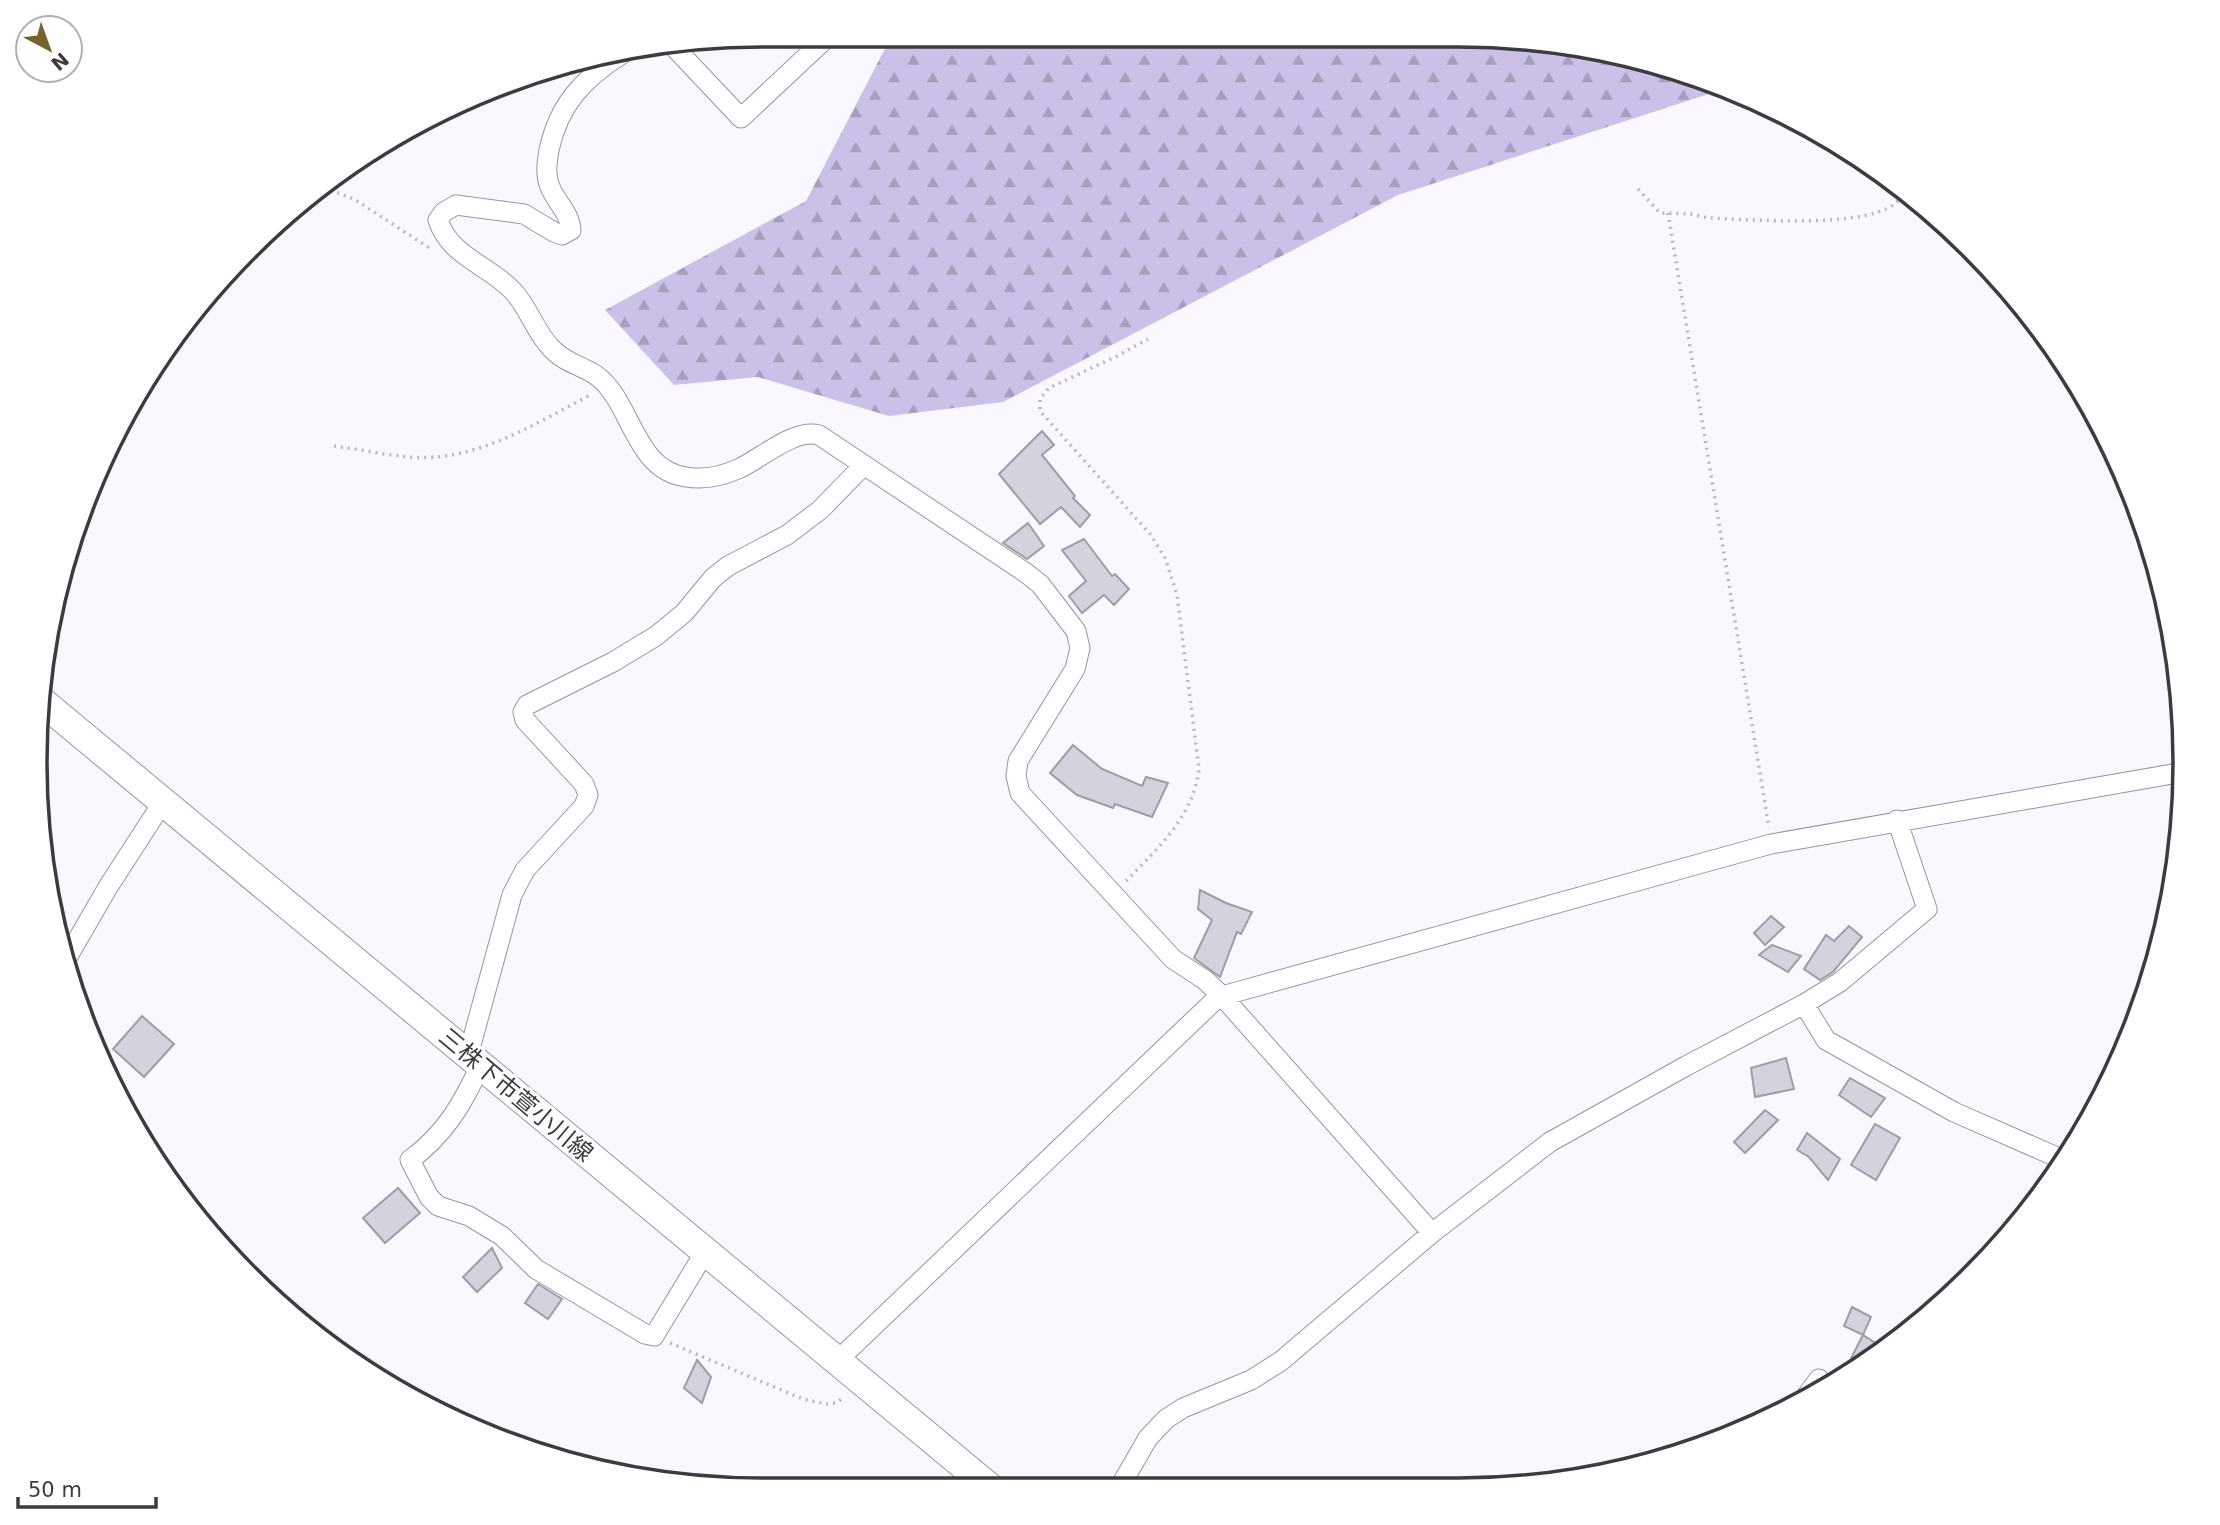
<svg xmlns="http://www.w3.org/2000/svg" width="2220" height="1525" font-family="'DejaVu Sans','Noto Sans JP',sans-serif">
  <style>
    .forest { fill: url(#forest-firs) }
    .building { fill: #d4d2dc; stroke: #9e9ca6; stroke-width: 2 }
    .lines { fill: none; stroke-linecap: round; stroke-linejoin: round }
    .minor-casing { stroke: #97959f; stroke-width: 21 }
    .secondary-casing { stroke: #97959f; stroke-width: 30 }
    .path { stroke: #b8b7bc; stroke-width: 3.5; stroke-dasharray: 2 5; stroke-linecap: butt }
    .minor { stroke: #fff; stroke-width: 19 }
    .secondary { stroke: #fff; stroke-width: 28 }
    .labels { text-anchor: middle; stroke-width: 6; stroke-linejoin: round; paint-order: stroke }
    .street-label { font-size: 24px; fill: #3c3b3f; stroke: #fff }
    .rim { fill: none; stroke: #3c3b3f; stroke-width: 3.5 }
  </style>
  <defs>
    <pattern id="forest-firs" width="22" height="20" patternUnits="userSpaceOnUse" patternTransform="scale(1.75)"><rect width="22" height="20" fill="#cbc1e8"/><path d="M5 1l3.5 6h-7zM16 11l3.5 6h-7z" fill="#a69ebd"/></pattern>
  </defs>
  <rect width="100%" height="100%" fill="#faf8fe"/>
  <path class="forest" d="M892 35H1458L1599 49 1721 90 1398 195 1003 402 889 416 758 377 674 385 605 310 806 201Z"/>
  <path class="building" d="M1042 431 1054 445 1042 455 1075 496 1073 498 1090 515 1080 527 1061 507 1040 524 999 474Z
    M1028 523 1044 546 1027 559 1003 543Z
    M1084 539 1112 576 1115 574 1129 589 1114 605 1104 595 1082 613 1069 596 1086 581 1062 550Z
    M1073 745 1102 769 1142 786 1146 777 1168 783 1152 817 1115 804 1113 808 1077 795 1050 773Z
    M1200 890 1226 903 1252 912 1241 934 1237 932 1220 977 1194 958 1212 920 1198 909Z
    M1771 916 1784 927 1765 945 1754 933Z
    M1849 926 1862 937 1833 972 1820 980 1804 969 1826 935 1834 941Z
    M1772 945 1801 956 1788 972 1759 955Z
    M142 1016 174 1044 144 1077 113 1049Z
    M1786 1058 1794 1089 1755 1097 1751 1068Z
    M1850 1078 1885 1098 1871 1117 1839 1095Z
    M1765 1110 1778 1120 1745 1153 1734 1142Z
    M1875 1124 1900 1138 1876 1180 1851 1165Z
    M1807 1133 1840 1159 1828 1180 1809 1157 1797 1150Z
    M398 1188 420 1213 385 1243 363 1218Z
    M492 1248 502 1268 477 1292 463 1277Z
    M538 1284 562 1299 548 1319 525 1303Z
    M1852 1307 1871 1317 1863 1335 1844 1326Z
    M1863 1335 1885 1349 1842 1376Z
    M697 1360 711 1377 702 1403 684 1388Z"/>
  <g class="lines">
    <g class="minor-casing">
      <path id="minor" d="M674 47 741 118 822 42 815 35
        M622 54C583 79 559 104 549 150 547 162 545 175 550 187 556 202 570 213 571 230L562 235 554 232 524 214 456 205 444 212 438 220C450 257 489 265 513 291 529 308 535 332 552 349 565 363 583 366 597 376 632 402 634 470 686 477 703 480 722 476 738 469 761 459 794 428 819 435L1026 573 1040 584 1076 631 1080 648 1075 669 1018 761 1016 776 1020 793 1173 959 1205 980 1222 996 1432 1233
        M67 958 108 887 163 802
        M1804 1004 1826 1040 1954 1112 2066 1161
        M468 1056 512 895 525 870 584 806 588 795 584 784 525 720 523 712 527 705 613 662 656 636 684 613 713 578 728 566 787 535 820 510 864 465
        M480 1066C462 1105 445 1134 410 1160L429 1197 438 1206 469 1216 502 1236 536 1269 645 1334 654 1336 705 1252
        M837 1361 1213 1002 1222 996 1771 844 2184 772
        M1804 1399 1819 1379
        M1118 1490 1148 1438 1166 1419 1183 1408 1251 1380 1281 1361 1432 1233 1550 1142 1686 1066 1804 1004 1840 982 1927 909 1897 820"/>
    </g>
    <g class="secondary-casing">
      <path id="secondary" d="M39 699 993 1490"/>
    </g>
    <path class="path" d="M324 188 354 199 431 249
      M1638 189 1660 213 1691 214 1708 218C1745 219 1878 231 1900 198 1902 195 1902 191 1903 188
      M1668 213 1769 828
      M334 446C367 450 404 460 437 457 494 451 542 420 592 394
      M1126 881C1158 848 1193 817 1199 769L1177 595 1165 558 1151 535 1040 411V399L1049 388 1117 356 1148 339
      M670 1343 803 1399 827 1404 836 1403 844 1397"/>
    <use href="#minor" class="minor"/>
    <use href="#secondary" class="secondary"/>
  </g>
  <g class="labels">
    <g class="street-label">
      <text transform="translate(516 1095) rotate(40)" y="8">三株下市萱小川線</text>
    </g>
  </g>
  <path d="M0 0H2220V1525H0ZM762 47H1458A715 715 0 0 1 2173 762V763A715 715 0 0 1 1458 1478H762A715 715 0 0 1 47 763V762A715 715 0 0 1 762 47Z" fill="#fff" fill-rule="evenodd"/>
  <path class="rim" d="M762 47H1458A715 715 0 0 1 2173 762V763A715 715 0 0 1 1458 1478H762A715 715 0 0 1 47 763V762A715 715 0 0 1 762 47Z"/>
  <g transform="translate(49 49) rotate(139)"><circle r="33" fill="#ffffff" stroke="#b1b1b2" stroke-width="2"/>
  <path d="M0-5L12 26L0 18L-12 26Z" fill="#776231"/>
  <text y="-10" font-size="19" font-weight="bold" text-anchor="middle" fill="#3c3b3f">N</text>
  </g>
  <path d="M18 1497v10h138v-10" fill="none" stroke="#3c3b3f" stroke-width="3.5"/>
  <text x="28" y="1497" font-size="21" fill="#3c3b3f" stroke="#ffffff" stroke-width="5" paint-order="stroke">50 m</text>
</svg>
